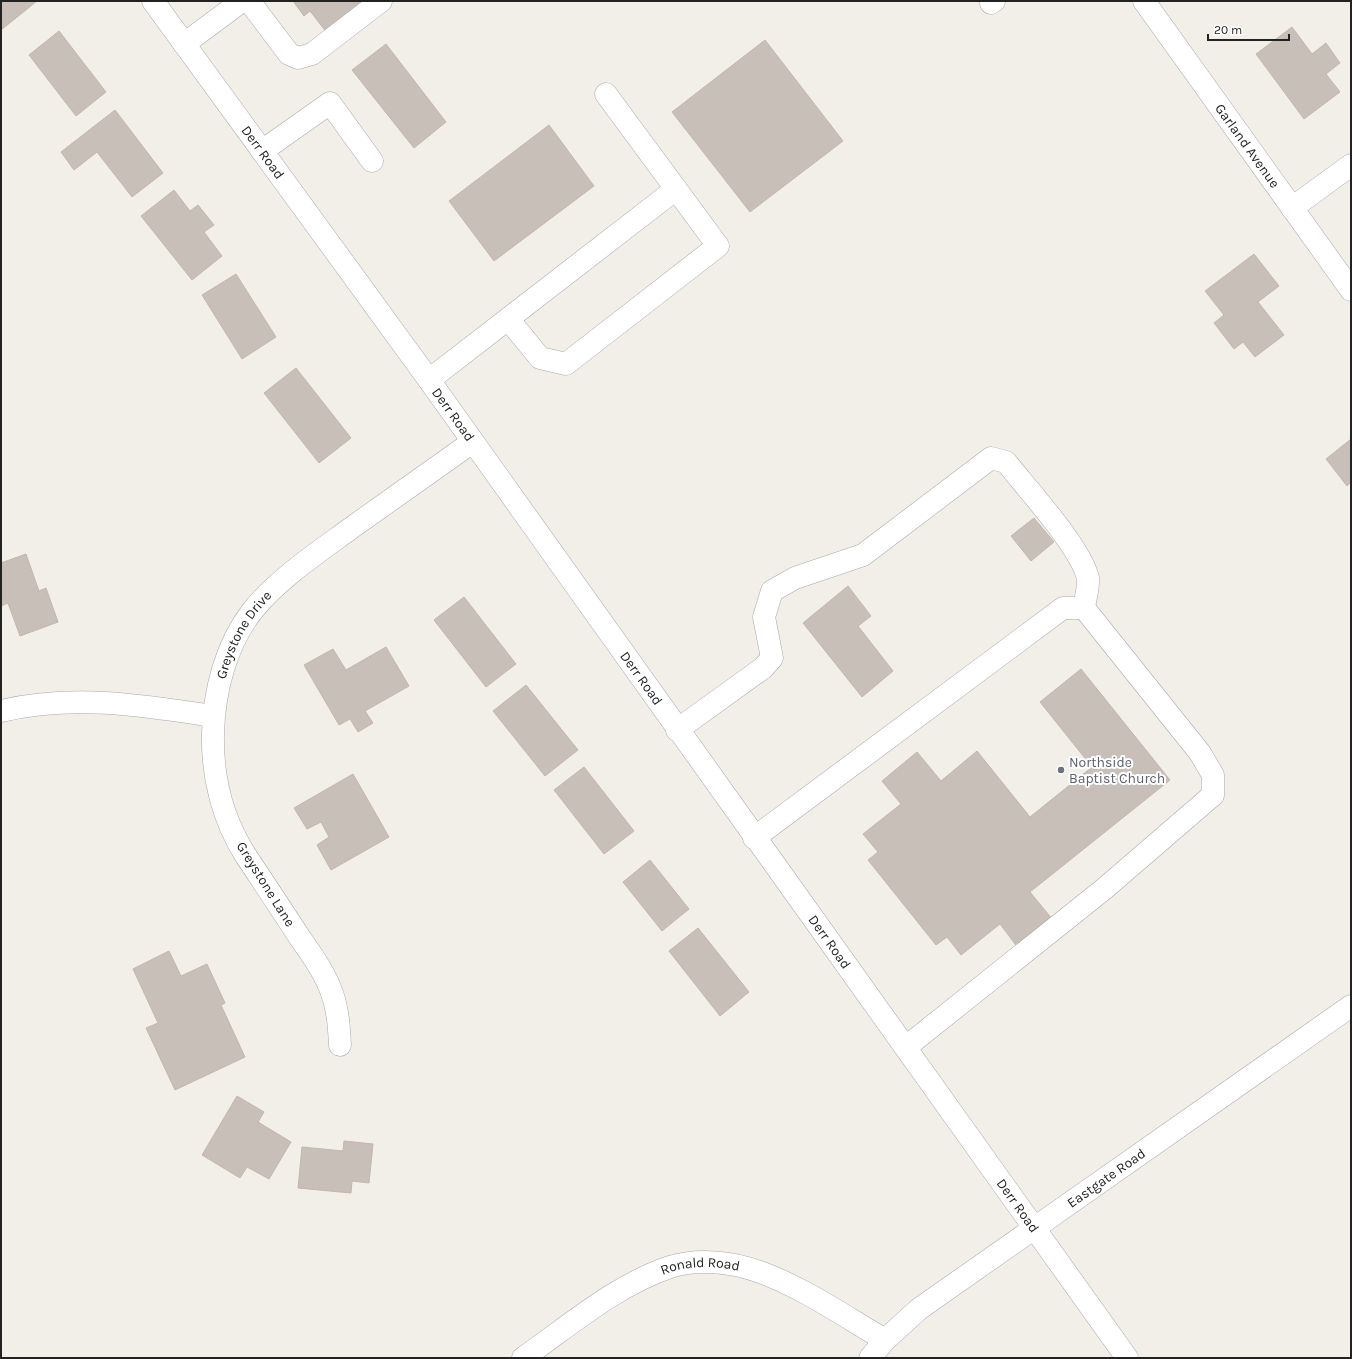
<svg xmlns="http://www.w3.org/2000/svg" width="1352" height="1359" font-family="Karla,sans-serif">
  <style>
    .building { fill: #c7bfb8; stroke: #c4b6ab }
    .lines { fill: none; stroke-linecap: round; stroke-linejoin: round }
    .minor-casing { stroke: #a9a9a9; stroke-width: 23 }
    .minor { stroke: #fff; stroke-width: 22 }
    .worship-dot { fill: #6b7280; stroke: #fff; stroke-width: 1.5 }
    .labels { text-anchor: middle; stroke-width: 4; stroke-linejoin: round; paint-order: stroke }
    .street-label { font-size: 14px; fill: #222; stroke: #fff }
    .worship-label { font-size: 14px; fill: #5b616d; stroke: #fff; text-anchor: start }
  </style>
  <rect width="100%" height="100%" fill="#f2efe9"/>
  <path class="building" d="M1 1H37L1 30Z
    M293 1H369L327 33 310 11 304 16Z
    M1292 27 1312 54 1326 43 1340 63 1326 74 1340 92 1304 119 1256 54Z
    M59 31 106 92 76 116 29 55Z
    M765 40 843 141 750 212 672 112Z
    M386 44 446 122 414 148 352 70Z
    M115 110 163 173 132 197 97 152 74 170 61 152Z
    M549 125 594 186 494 261 449 201Z
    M174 190 190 211 198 205 214 225 204 232 222 256 192 280 141 216Z
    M1254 254 1279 286 1258 302 1284 335 1255 357 1243 342 1234 349 1214 323 1224 315 1205 291Z
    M236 274 276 337 242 359 202 295Z
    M296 368 351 438 319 463 264 393Z
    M1351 439V482L1347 486 1326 459Z
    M1034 518 1054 542 1031 561 1011 536Z
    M26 554 39 591 46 588 58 622 20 636 8 603 1 606V563Z
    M848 586 871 616 858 626 893 671 862 697 803 623Z
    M464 597 516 664 486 687 434 620Z
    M386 647 409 686 365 711 373 723 358 732 350 719 339 725 304 665 333 649 346 670Z
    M1081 669 1170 780 1030 892 1053 920 1018 948 1000 924 961 955 947 937 936 945 868 860 878 852 863 834 901 804 882 781 917 752 941 781 977 751 1030 817 1092 767 1040 702Z
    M526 685 578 750 545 776 493 711Z
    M584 767 634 831 604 854 554 790Z
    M353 774 389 837 331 870 317 845 329 837 321 822 307 829 294 808Z
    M650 860 689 909 662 931 623 882Z
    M698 928 749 992 720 1016 669 951Z
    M169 951 181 976 207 964 225 1003 221 1005 245 1057 175 1090 146 1028 158 1023 133 969Z
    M237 1096 264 1112 258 1122 291 1142 269 1179 247 1167 240 1178 202 1155Z
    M344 1141 373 1144 369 1183 352 1181 351 1193 298 1188 302 1147 343 1151Z"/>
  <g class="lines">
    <g class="minor-casing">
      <g id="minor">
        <path id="s1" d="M153 1 429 380 1127 1358"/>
        <path d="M249 1 289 54 298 58 312 54 381 1"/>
        <path id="s2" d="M1144 1 1351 290"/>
        <path d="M991 3 994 1"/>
        <path d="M184 44 242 1"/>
        <path d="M262 151 330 103 372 161"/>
        <path d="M1292 208 1351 165"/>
        <path d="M509 320 540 358 566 364 718 246 676 189"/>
        <path d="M429 380 676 189 606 94"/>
        <path d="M1 711C73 694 141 705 213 716"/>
        <path d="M677 730 763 668 772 658 764 617 772 591 795 578 863 555 991 458 1006 462C1028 490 1080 546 1088 578 1089 587 1085 599 1084 608L1200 753 1213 775V795L1104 889 906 1047"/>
        <path d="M754 838 1063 608H1084"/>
        <path id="s3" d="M340 1045C339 1027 338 1010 332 993 325 973 312 955 300 938 282 910 264 883 246 856 223 820 212 777 213 734 214 691 226 644 253 610 280 577 320 551 354 526 393 498 432 471 471 443"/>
        <path id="s4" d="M523 1358C569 1326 616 1285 670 1267 698 1258 733 1262 760 1272 804 1288 844 1316 885 1340"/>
        <path id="s5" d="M870 1358 885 1340 919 1309 1351 1006"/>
      </g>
    </g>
    <use href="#minor" class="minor"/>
  </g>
  <circle class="worship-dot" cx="1061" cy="770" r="4"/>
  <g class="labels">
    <g class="street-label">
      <text dy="5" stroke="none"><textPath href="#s2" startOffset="178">Garland Avenue</textPath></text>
      <text dy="5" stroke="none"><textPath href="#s1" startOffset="187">Derr Road</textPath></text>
      <text dy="5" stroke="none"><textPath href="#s1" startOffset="511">Derr Road</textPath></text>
      <text dy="5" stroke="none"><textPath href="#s3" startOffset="449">Greystone Drive</textPath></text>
      <text dy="5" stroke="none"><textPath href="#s1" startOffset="835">Derr Road</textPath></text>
      <text transform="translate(266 884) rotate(58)" y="5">Greystone Lane</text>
      <text dy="5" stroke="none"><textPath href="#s1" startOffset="1159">Derr Road</textPath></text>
      <text dy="5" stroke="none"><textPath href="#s5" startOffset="298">Eastgate Road</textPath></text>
      <text dy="5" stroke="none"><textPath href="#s1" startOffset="1483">Derr Road</textPath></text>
      <text dy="5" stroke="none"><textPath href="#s4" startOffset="204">Ronald Road</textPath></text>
    </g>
    <g class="worship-label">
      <text x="1069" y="767">Northside<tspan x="1069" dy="16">Baptist Church</tspan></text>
    </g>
  </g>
  <rect width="1352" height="1359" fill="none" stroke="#222222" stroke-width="4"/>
  <path d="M1208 34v6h81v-6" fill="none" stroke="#222222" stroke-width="2"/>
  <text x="1214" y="34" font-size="12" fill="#222222" stroke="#ffffff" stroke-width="3" paint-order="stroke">20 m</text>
</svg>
